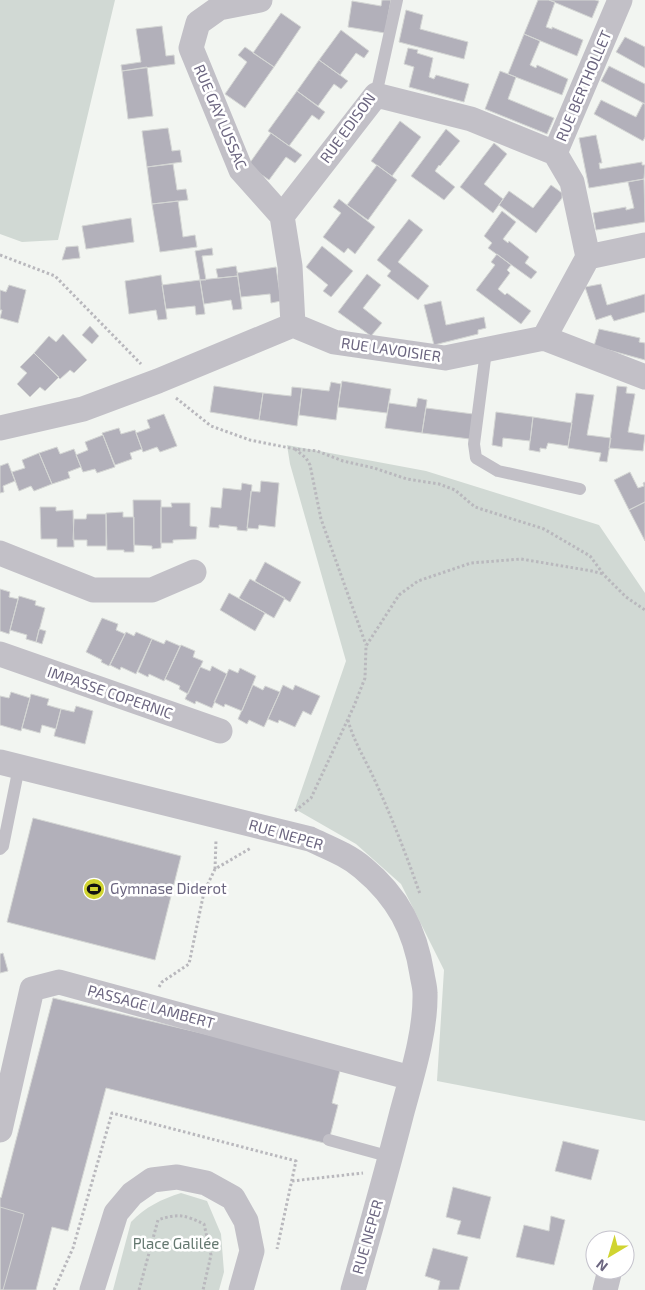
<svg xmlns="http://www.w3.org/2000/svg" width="645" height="1290" font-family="'Exo 2',sans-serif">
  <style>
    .green { fill: #d1d9d4 }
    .building { fill: #b2b0ba; stroke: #d4d6d4 }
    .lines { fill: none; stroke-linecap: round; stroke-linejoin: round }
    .path { stroke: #b9b8bd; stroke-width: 3; stroke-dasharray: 2.5 2.5; stroke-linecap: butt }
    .service { stroke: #c2c0c7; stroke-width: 12 }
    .minor { stroke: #c2c0c7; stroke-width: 25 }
    .labels { text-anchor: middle; stroke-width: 5; stroke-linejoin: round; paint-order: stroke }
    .street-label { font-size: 15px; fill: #6c6680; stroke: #fff }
    .poi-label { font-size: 15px; fill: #6c6680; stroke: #fff; text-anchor: start }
    .park-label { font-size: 15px; fill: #647870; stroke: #fff }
  </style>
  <rect width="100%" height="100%" fill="#f2f5f1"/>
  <path class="green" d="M0 0H115L58 240 22 242 0 234Z
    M287 445 426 471 599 525 645 593V1121L437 1081 444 970 401 884 356 844 295 809 346 661 290 464Z
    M181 1193 207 1201 221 1234 224 1272 219 1290H113L131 1222C145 1207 162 1199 181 1193Z"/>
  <path class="building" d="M382 0H391L385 33 348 27 352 1 381 6Z
    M538 0H549L555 2 546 27 552 29V27L583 40 577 56 524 34Z
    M549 0H595L599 1 592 18Z
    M406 10 423 15 420 29 468 42 464 59 399 42Z
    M281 13 301 27 274 67 253 53Z
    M162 26 166 56 174 55 175 64 122 71 121 65 141 62 136 29Z
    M341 30 369 51 364 58 356 53 340 75 319 60Z
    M524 34 540 41 530 65 536 68 537 65 568 79 562 95 508 74Z
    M625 37 645 47V68L616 52Z
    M245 47 274 67 245 108 225 94 247 62 238 55Z
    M408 48 418 50 417 53 433 58 429 77 434 79 436 75 469 84 464 102 409 87 414 67 404 64Z
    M319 60 348 81 341 89 334 84 318 106 297 91Z
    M609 66 645 84V104L601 81Z
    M147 67 153 116 128 119 122 71Z
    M500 71 516 77 508 99 554 118 547 134 485 109Z
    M297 91 325 112 319 120 312 115 289 146 268 131Z
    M601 100 636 117 643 103 645 104V137L643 141 594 114Z
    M400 121 421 137 392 176 371 161Z
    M168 128 172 151 180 150 182 162 147 167 142 131Z
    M446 129 460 141 440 166 439 165 435 171 455 187 444 200 411 176Z
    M271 133 302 155 295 163 286 157 269 180 249 166V164Z
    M596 135 602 163H599L600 169 642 162V165H645L644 179 589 188 579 138Z
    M494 143 507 154 484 184 503 199 493 213 460 187Z
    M173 164 177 190 186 189 188 200 152 204 147 167Z
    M377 165 397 180 368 220 347 205Z
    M644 179 645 222 596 230 593 213 626 207V210L634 208 628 182Z
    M551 185 562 193V198L536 233 499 205 509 191 533 208Z
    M339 199 375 227 355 254 348 248 344 253 323 237 341 213 333 207Z
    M178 201 183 237 195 235 197 247 160 252 152 204Z
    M502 211 516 222 503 239 508 243 509 241 529 257 525 263 537 272 531 279 488 248 492 243 484 236Z
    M131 218 134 242 86 249 82 226Z
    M409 219 423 230 398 262 429 286 418 300 387 276 391 271 377 260Z
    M78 246 80 258 62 260 66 247Z
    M322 246 353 271 331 297 323 291 328 285 306 267Z
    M212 248 213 255 202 256 206 280H200L195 251Z
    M497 254 511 265 507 270 510 273 498 289 505 295 507 293 531 311 521 324 476 290 495 265 491 262Z
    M236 266 238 276 218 278 216 269Z
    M276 267 281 301 271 303 270 294 241 297 237 273Z
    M367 274 381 285 363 308 382 323 371 336 338 312Z
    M161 275 167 319 158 320 156 310 129 314 125 281Z
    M238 276 242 309 233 310 231 300 204 304 200 280Z
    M200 280 205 314 196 315 195 306 166 309 162 285Z
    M601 284 607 305 645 294V312L614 321 611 315 596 320 585 287Z
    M9 285 26 290 18 323 0 318 2 310H0V290L6 292Z
    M441 301 446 325 484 317 486 328 478 330V334L434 345 424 305Z
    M90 326 99 336 92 344 82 335Z
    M599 329 640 338 639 342 645 343V360L594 346Z
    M63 334 87 360 74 373 70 370 60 379 34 353 49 336 56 342Z
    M34 353 59 377 45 391 40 387 30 397 17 384 27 373 20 367Z
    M342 381 391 389 387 413 338 407Z
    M331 382 341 384 336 420 299 415 302 388 329 391Z
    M214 386 263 393 259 420 210 412Z
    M617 386 627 387 626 393 635 394 628 432 645 435 643 451 609 448Z
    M292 387 302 388 297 426 259 420 263 393 291 396Z
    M576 393 594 395 587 435 611 438 607 462 599 461 601 453 568 448Z
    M418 398 427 400 422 433 385 428 389 403 416 407Z
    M426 408 473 414 470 439 422 433Z
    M496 412 533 417 530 441 503 438 502 447 492 445Z
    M164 414 177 446 160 452 157 447 143 452 136 433 150 428 147 420Z
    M533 417 572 423 568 446 548 443 546 449 540 448V452L529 450Z
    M119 428 121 434 135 430 142 449 130 453 132 459 115 465 102 433Z
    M103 435 115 467 97 473 95 469 83 472 76 455 88 450 85 442Z
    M57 447 60 454 74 449 81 467 68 472 70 478 52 484 39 453Z
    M39 453 52 484 34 491 31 486 19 491 12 472 25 468 22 460Z
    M8 463 15 481 3 486 4 492 0 493V466Z
    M630 472 638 488 644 486 643 483 645 482V502L629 510 614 480Z
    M261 481 279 483 275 527 259 525 258 529 247 528 251 491 260 492Z
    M242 483 252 485 247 531 237 530V527L219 525V528L209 527 211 507 221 508 223 488 241 490Z
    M133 500H161V548L152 549V546L134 545Z
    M645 502V541L629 510Z
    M171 503H190V526L197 527 196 539 173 540V543H161V507H172Z
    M40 507H56V511L73 510 74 547H57V539H41Z
    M123 512V517H134V552H124V550H107L106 513Z
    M87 514H106V546H87V540H73L74 519H86Z
    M265 562 301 582 290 602 255 581Z
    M250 579 285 598 274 618 239 598Z
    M0 589 10 592 9 597 18 599 9 634 0 631Z
    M229 593 265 613 255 631 220 610Z
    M19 596 36 601 35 605 45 608 36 642 26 639 27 635 10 630Z
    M102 618 118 624 116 630 125 634 109 666 101 662 102 660 86 652Z
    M39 629 46 631 42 644 36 642Z
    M126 632 134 636 136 632 152 639 136 674 121 667 120 670 110 665Z
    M152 639 164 644 166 640 180 646 164 681 149 674 148 677 138 672Z
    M181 645 195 651 193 657 203 661 188 694 179 689 180 686 165 679Z
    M212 666 227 674 212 708 196 701 195 704 185 699 200 667 210 671Z
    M240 668 256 676 242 711 225 704 224 707 214 702 229 669 238 673Z
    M253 685 263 690 265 686 280 692 264 727 249 720 247 724 238 719Z
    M283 685 293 690 295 685 320 696 311 715 303 711 295 727 279 720 278 723 268 719Z
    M11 692 30 698 21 731 0 725V696L9 698Z
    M31 694 49 699 47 705 61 709 56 729 42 725 40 733 22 728Z
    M76 706 93 711 85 744 54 736 61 709 74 712Z
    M33 818 181 856 155 960 7 922Z
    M3 953 8 971 0 973V954Z
    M53 998 341 1066 332 1103 338 1105 328 1144 106 1088 68 1231 52 1227 36 1290H0V1197L1 1198Z
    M563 1141 599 1150 591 1180 555 1171Z
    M453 1187 491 1197 480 1239 457 1234 461 1221 446 1217Z
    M0 1207 24 1214 3 1290H0Z
    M551 1216 565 1220 554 1265 516 1257 524 1225 549 1231Z
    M433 1248 468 1257 459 1290H438L440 1281 425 1276Z"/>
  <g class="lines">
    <path class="path" d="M0 255 55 276 141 364
      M176 398 211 426 236 435 250 440 295 449 317 451 343 461 374 468 407 479 439 484 455 490 475 507 544 529 590 556 604 575 626 597 645 610
      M295 449 306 458 310 465 321 519 366 645
      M348 720C354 743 367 762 376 783 393 820 407 857 420 894
      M295 811 311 798 354 706 365 678 366 646 399 595 418 581 471 563 521 559 592 571 603 574
      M215 869 216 840
      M159 987 162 982 189 964 204 892 215 869 251 848
      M292 1181 363 1173
      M54 1290 73 1248 112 1113 296 1161 277 1249
      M139 1290 158 1220C178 1213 185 1215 204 1224L211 1255 203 1290"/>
    <path class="service" d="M376 95 397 0
      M486 351 474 444 476 458 498 471 580 489
      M0 849 3 846 19 767
      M329 1140 391 1157"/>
    <path class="minor" d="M260 0 219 8 198 23 191 48 241 170 282 216 290 266 293 325
      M282 216 376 95 471 119 555 153
      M588 257 572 182 555 153 620 0
      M544 338 588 257 645 245
      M0 428 83 409 158 381 293 325 334 342 445 358 544 338 645 377
      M0 553 93 590H152L194 572
      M0 654 220 731
      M0 762 310 839C329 848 348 855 363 868 398 897 415 930 422 974 423 981 425 987 425 993 426 1031 412 1075 402 1112 387 1171 370 1231 353 1290
      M0 1130 32 989 59 982 411 1078
      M92 1290 116 1213 132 1194 152 1180 177 1177 206 1183 233 1198 246 1221 252 1251 241 1290
      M605 1290 610 1270"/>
  </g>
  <defs>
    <g id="stadium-disc" transform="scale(1.125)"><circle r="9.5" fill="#d0d431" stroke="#fff"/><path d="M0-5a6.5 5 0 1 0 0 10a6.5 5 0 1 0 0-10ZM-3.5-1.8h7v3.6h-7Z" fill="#111"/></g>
  </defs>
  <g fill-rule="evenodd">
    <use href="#stadium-disc" x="94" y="889"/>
  </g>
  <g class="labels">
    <g class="street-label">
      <text transform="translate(584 86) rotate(-67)" y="5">RUE BERTHOLLET</text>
      <text transform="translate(220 117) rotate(67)" y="5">RUE GAY LUSSAC</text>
      <text transform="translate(348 128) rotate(-54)" y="5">RUE EDISON</text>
      <text transform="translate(391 350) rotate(8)" y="5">RUE LAVOISIER</text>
      <text transform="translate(110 693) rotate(19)" y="5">IMPASSE COPERNIC</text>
      <text transform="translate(286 835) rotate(16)" y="5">RUE NEPER</text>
      <text transform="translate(151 1007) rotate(15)" y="5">PASSAGE LAMBERT</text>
      <text transform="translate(368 1237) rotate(-74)" y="5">RUE NEPER</text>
    </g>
    <g class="poi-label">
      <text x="110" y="894">Gymnase Diderot</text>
    </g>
    <g class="park-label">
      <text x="176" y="1249">Place Galilée</text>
    </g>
  </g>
  <g transform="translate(610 1255) rotate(218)"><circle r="24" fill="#ffffff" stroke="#c4c2cc"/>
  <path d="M0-4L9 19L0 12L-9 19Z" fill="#d0d431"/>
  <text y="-8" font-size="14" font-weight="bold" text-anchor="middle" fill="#6c6680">N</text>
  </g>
</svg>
